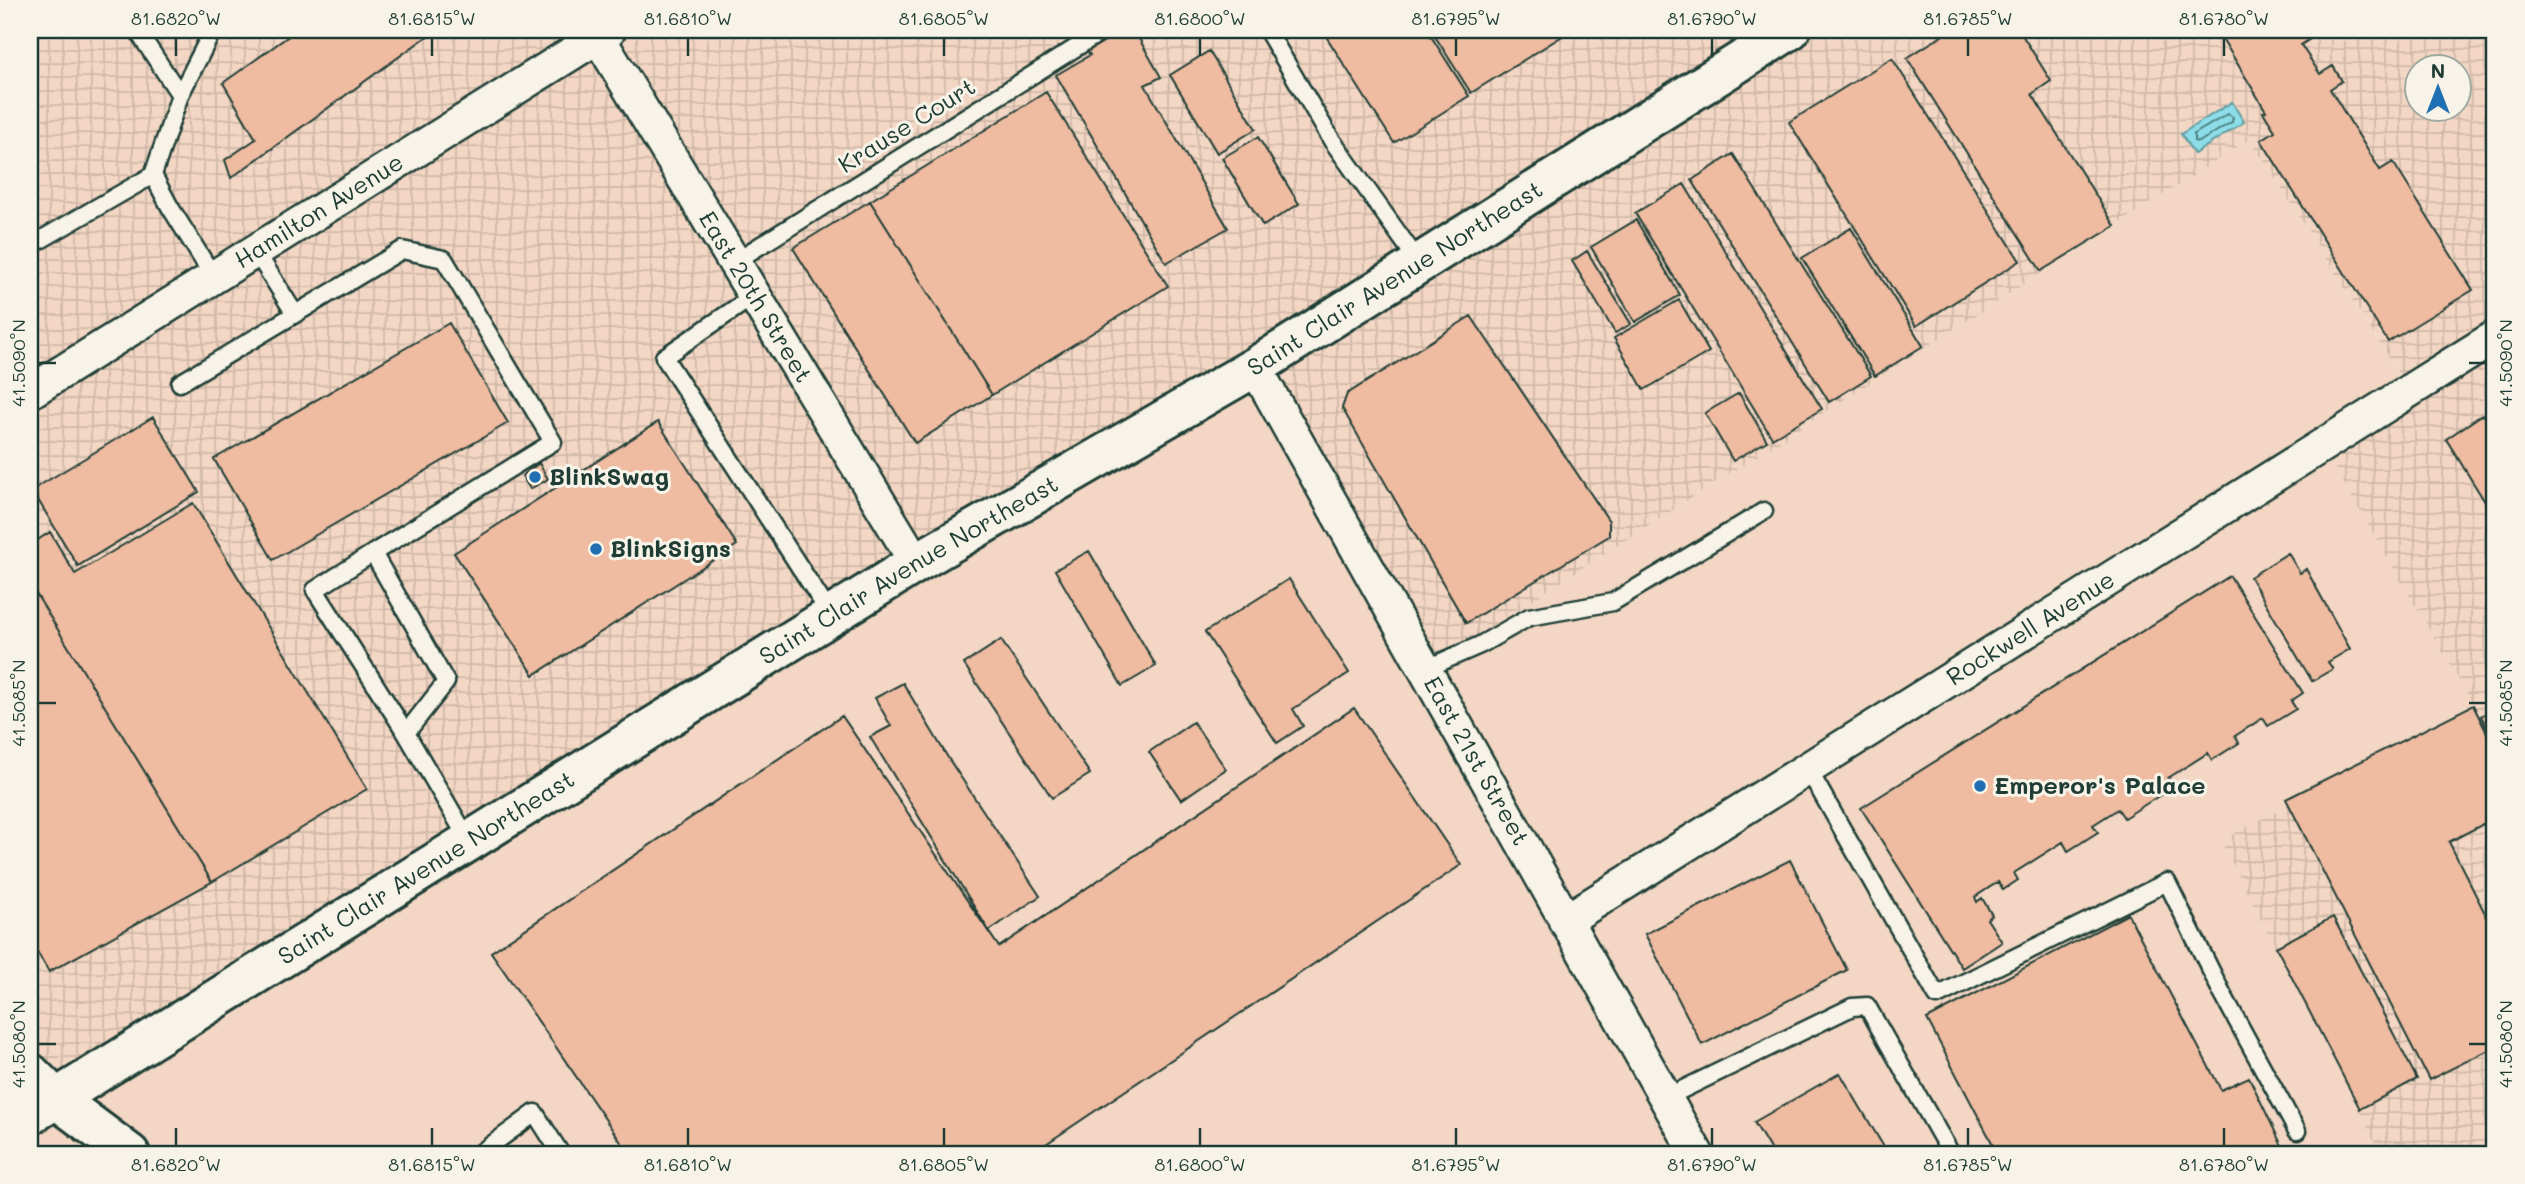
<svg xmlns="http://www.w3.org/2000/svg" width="2525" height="1184" font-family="Mali,sans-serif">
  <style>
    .built { fill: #f3d6c4 }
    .industrial { fill: url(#industrial-grid); fill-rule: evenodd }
    .water { fill: #8ddde9; stroke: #619da1; stroke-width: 2 }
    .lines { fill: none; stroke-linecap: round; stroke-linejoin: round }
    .shore { stroke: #4b7d7c; stroke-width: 2 }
    .building { fill: #efbba1; stroke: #1f3d34; stroke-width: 2 }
    .service-casing { stroke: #1f3d34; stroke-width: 21 }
    .minor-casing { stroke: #1f3d34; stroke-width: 37 }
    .tertiary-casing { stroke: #1f3d34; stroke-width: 44 }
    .secondary-casing { stroke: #1f3d34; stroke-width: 44 }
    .service { stroke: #f7f3e8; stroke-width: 16 }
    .minor { stroke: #f7f3e8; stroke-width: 32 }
    .tertiary { stroke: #f7f3e8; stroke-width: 38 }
    .secondary { stroke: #f7f3e8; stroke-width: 38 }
    .ticks { fill: none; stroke: #1f3d34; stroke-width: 2.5 }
    .poi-dot { fill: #1f6fb2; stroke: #f7f3e8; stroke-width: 2.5 }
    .labels { text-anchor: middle; stroke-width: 6; stroke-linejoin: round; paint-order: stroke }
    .street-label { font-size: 24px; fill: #1f3d34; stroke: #f7f3e8 }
    .poi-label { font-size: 24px; font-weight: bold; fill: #1f3d34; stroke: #f7f3e8; text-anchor: start }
    .neatline { fill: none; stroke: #1f3d34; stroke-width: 2.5 }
    .ticks-label { font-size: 18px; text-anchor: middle; fill: #1f3d34 }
  </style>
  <defs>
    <pattern id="industrial-grid" width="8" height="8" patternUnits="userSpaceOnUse" patternTransform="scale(1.75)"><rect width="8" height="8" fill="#f3d6c4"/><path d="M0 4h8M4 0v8" fill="none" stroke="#d0b9a9"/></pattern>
  </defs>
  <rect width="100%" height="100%" fill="#f5e2d3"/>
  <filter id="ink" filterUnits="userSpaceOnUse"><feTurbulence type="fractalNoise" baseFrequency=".0143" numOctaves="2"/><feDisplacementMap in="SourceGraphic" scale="14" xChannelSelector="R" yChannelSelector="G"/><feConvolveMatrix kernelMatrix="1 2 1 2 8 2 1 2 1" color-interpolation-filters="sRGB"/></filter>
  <g filter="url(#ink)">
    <path class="built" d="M2250 139 2409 391 2485 696 2222 841 2381 1154H30V1073L1255 367 1425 669Z"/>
    <path class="industrial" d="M30 30H2495V1154H2381L2221 841 2473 704 2322 446 2409 390 2250 139 1425 669 1255 368 55 1098 30 1073ZM2416 66H2458V108H2416Z"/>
    <path class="water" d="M2232 102 2244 122 2194 154 2181 134Z"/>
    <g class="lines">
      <path class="shore" d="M2228 114 2233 117 2232 122 2199 142 2194 141V134Z"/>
    </g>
    <path class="building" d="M297 30H425L429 35 231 178 225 160 256 139 223 83Z
      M1124 30H1134L1161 77 1145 85 1228 228 1166 263 1056 75 1090 55 1087 51Z
      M1322 30H1427L1469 96 1394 143Z
      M1431 30H1572L1471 93Z
      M1951 30H2019L2051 81 2032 94 2115 226 2041 271 1907 58Z
      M2217 30H2324L2301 45 2320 74 2333 66 2342 81 2330 89 2380 170 2393 162 2473 290 2388 342 2261 140 2275 131 2263 112 2266 111Z
      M1209 51 1256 129 1217 153 1170 75Z
      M1892 58 2020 261 1916 326 1789 122Z
      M1046 92 1168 286 992 395 870 201Z
      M1258 137 1299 204 1263 226 1222 158Z
      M1733 154 1871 376 1829 402 1692 180Z
      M1684 184 1822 409 1772 438 1635 213Z
      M870 201 992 395 915 443 793 248Z
      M1636 220 1680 295 1635 322 1591 247Z
      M1851 228 1923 346 1875 376 1802 258Z
      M1587 251 1631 324 1615 333 1572 261Z
      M1679 300 1709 352 1644 390 1614 338Z
      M1471 316 1609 521V536L1466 623 1342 408 1347 394Z
      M449 323 508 423 273 560 214 459Z
      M1739 393 1767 441 1733 461 1705 413Z
      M2483 414 2495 434V518L2446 439Z
      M153 417 199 492 78 566 32 490Z
      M658 422 737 545 534 675 454 553Z
      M539 463 548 479 530 489 522 476Z
      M193 503 367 789 212 882 30 584V545L50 532 75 574Z
      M1089 551 1156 666 1122 686 1055 570Z
      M2288 553 2300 573 2306 569 2350 649 2328 662 2333 669 2312 681 2250 577Z
      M2230 576 2303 693 2291 701 2296 709 2268 726 2263 718 2235 736 2239 743 2212 760 2208 753 2168 778 2173 787 2124 818 2118 809 2093 825 2098 832 2068 851 2063 842 2014 873 2018 880 2003 890 1998 882 1975 897 1977 902 1982 898 1992 915 1987 919 2002 942 1962 968 1861 808Z
      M1289 579 1349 673 1293 709 1303 726 1277 743 1205 632Z
      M30 584 212 882 49 972 30 940Z
      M1001 640 1090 774 1052 798 964 664Z
      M903 683 950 761 1040 896 989 931 870 737 891 726 875 698Z
      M2473 705 2495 749V818L2449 842 2495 933V1047L2429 1080 2286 799Z
      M1354 708 1461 865 1031 1154H629L491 952 842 716 999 947Z
      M2495 708V744L2481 716Z
      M1193 722 1226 769 1181 800 1149 752Z
      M1790 860 1847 970 1702 1045 1645 934Z
      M2128 914 2221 1090 2249 1077 2283 1148 2271 1154H1998L1927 1019Z
      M2333 917 2417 1079 2360 1109 2276 947Z
      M1840 1073 1888 1154H1773L1754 1122Z"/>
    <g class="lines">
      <g class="service-casing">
        <path id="service" d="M137 30 180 95
          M1267 30 1331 139 1420 264
          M30 246 153 175
          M255 250 295 314
          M734 262 1104 30
          M213 276 170 207 153 175 180 95 213 30
          M755 295 664 357 832 617
          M180 383 402 250 444 259 553 442 373 553
          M1425 669 1480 645 1529 617 1613 602 1764 511
          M406 733 446 682 373 553 315 590 406 733 469 841
          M1808 769 1937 996 2167 882 2222 993 2297 1131
          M1665 1098 1852 1007 1867 1006 1951 1154
          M479 1154 535 1113 561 1154"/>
      </g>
      <g class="minor-casing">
        <g id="minor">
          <path id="s1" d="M594 30 916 563"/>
          <path id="s2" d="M1255 367 1697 1154"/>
          <path id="s3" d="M30 392 609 30"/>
          <path id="s4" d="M1565 921 2495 337"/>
        </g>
      </g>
      <g class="tertiary-casing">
        <path id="tertiary" d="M30 1073 55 1098"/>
      </g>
      <g class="secondary-casing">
        <g id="secondary">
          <path d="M55 1098 130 1154"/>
          <path id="s5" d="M30 1115 916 563 1255 367 1790 30"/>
        </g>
      </g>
      <use href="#service" class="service"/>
      <use href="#minor" class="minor"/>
      <use href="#tertiary" class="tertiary"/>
      <use href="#secondary" class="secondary"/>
    </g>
  </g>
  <path class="ticks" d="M176 38V56M432 38V56M688 38V56M944 38V56M1200 38V56M1456 38V56M1712 38V56M1968 38V56M2224 38V56M38 363H56M2469 363H2486M38 703H56M2469 703H2486M38 1044H56M2469 1044H2486M176 1128V1146M432 1128V1146M688 1128V1146M944 1128V1146M1200 1128V1146M1456 1128V1146M1712 1128V1146M1968 1128V1146M2224 1128V1146"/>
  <g class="poi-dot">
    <circle cx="535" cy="477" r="7"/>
    <circle cx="596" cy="549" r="7"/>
    <circle cx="1980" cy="786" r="7"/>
  </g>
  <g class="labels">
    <g class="street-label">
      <text transform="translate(907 126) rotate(-32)" y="8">Krause Court</text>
      <text dy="8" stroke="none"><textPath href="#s3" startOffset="341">Hamilton Avenue</textPath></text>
      <text dy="8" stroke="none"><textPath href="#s5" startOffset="1601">Saint Clair Avenue Northeast</textPath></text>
      <text dy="8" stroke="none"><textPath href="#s1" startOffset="312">East 20th Street</textPath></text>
      <text dy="8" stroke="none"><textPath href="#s5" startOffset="1034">Saint Clair Avenue Northeast</textPath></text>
      <text dy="8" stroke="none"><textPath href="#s4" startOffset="550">Rockwell Avenue</textPath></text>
      <text dy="8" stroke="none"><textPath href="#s2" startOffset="452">East 21st Street</textPath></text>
      <text dy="8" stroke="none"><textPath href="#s5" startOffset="467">Saint Clair Avenue Northeast</textPath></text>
    </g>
    <g class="poi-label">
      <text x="549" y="485">BlinkSwag</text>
      <text x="610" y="557">BlinkSigns</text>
      <text x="1994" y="794">Emperor's Palace</text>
    </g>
  </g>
  <rect width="2525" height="1184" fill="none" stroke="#f7f3e8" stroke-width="77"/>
  <g transform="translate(2438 88)"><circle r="33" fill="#f7f3e8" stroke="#a1aaa0" stroke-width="2"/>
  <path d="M0-5L12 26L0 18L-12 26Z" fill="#1f6fb2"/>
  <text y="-10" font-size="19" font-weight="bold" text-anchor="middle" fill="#1f3d34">N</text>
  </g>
  <rect x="38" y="38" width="2448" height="1108" class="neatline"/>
  <g class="ticks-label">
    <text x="176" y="25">81.6820°W</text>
    <text x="432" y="25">81.6815°W</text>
    <text x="688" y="25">81.6810°W</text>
    <text x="944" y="25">81.6805°W</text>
    <text x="1200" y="25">81.6800°W</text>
    <text x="1456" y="25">81.6795°W</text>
    <text x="1712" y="25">81.6790°W</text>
    <text x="1968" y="25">81.6785°W</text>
    <text x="2224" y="25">81.6780°W</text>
    <text transform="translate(19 363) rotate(-90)" y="6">41.5090°N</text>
    <text transform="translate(2506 363) rotate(-90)" y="6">41.5090°N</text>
    <text transform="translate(19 703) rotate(-90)" y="6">41.5085°N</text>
    <text transform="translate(2506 703) rotate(-90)" y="6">41.5085°N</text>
    <text transform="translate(19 1044) rotate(-90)" y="6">41.5080°N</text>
    <text transform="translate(2506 1044) rotate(-90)" y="6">41.5080°N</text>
    <text x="176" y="1171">81.6820°W</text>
    <text x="432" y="1171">81.6815°W</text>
    <text x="688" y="1171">81.6810°W</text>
    <text x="944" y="1171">81.6805°W</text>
    <text x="1200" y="1171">81.6800°W</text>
    <text x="1456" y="1171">81.6795°W</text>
    <text x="1712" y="1171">81.6790°W</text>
    <text x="1968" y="1171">81.6785°W</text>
    <text x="2224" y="1171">81.6780°W</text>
  </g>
</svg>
